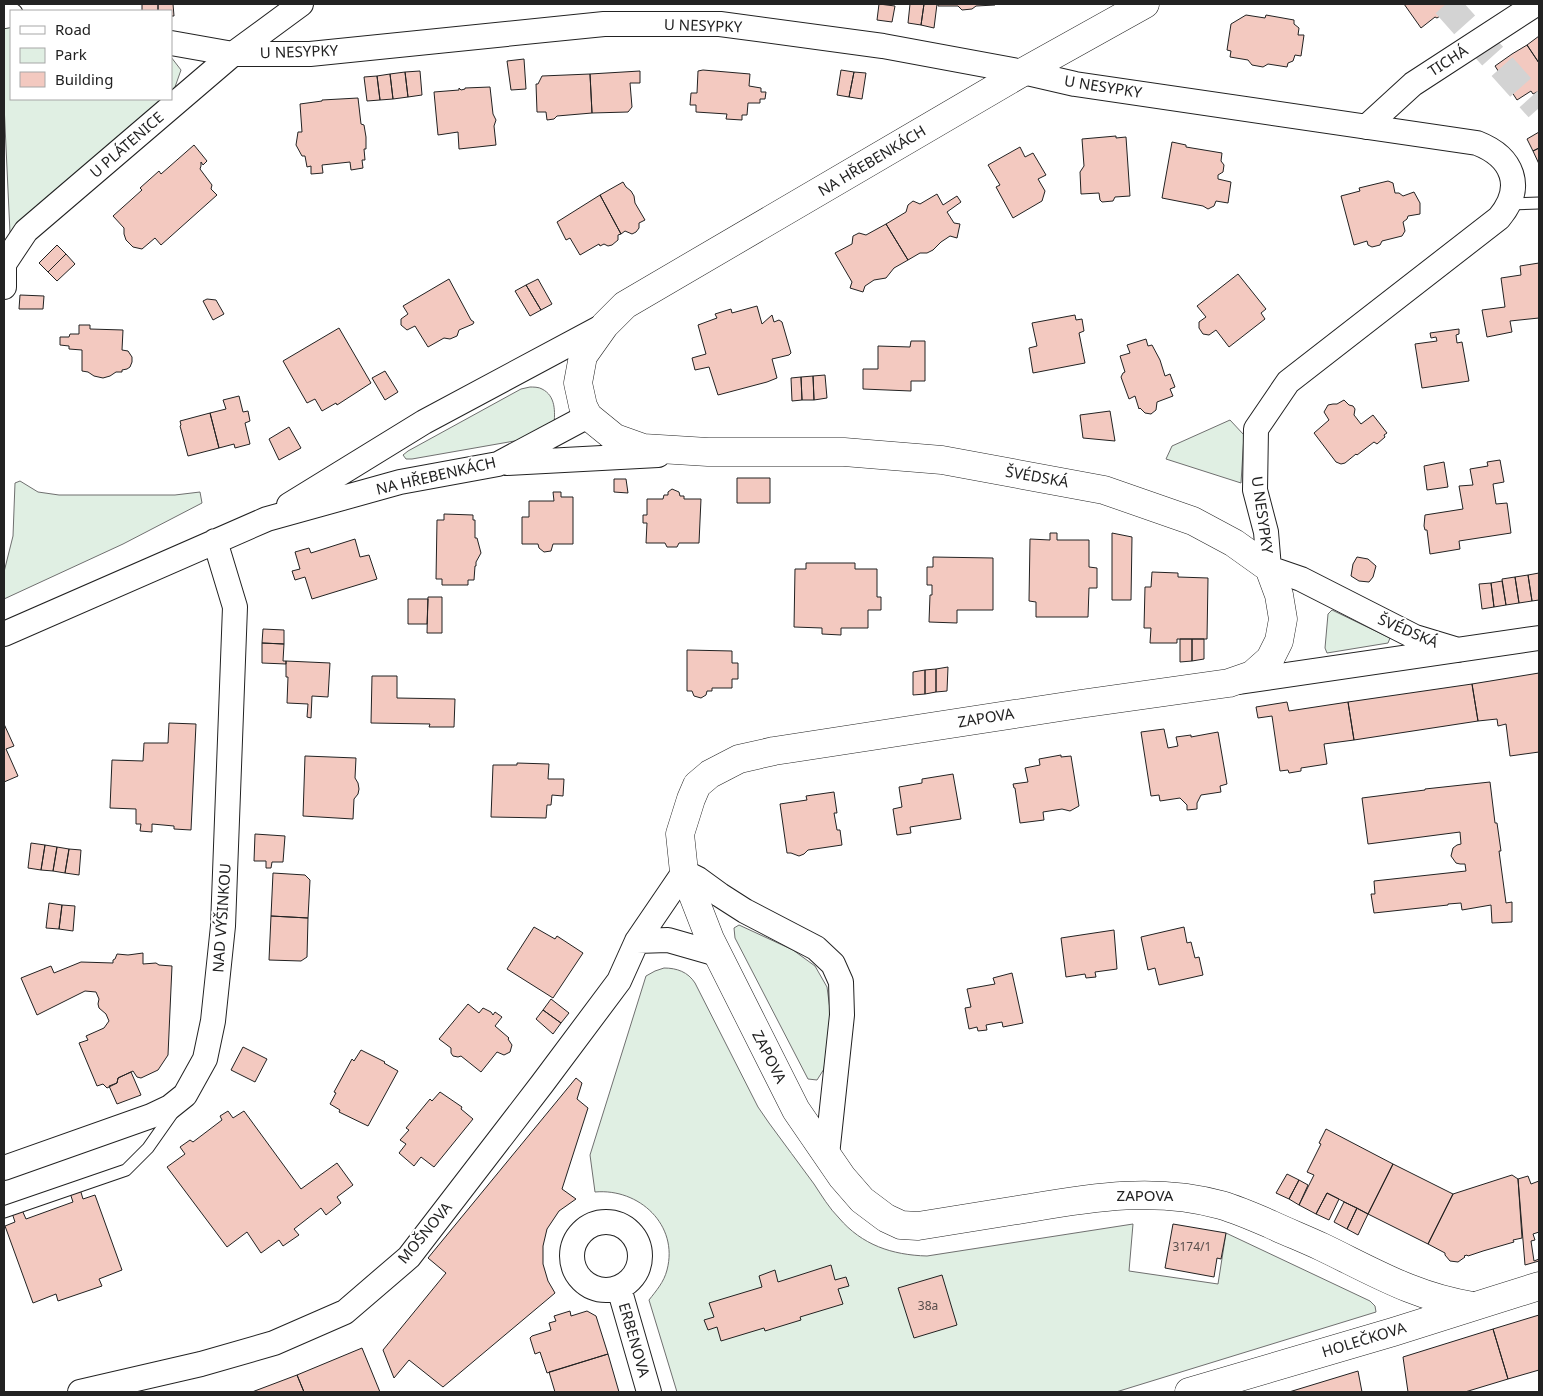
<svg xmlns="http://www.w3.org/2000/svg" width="1543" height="1396" font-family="'Noto Sans',sans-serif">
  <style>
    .green { fill: #e0efe3; stroke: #6f6f6f }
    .building { fill: #f3c9c0; stroke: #222 }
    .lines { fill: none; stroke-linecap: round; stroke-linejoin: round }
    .highway-tunnel { stroke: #d3d3d3; stroke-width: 28; stroke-dasharray: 28 14; stroke-linecap: butt }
    .lane-casing { stroke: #222; stroke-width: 13 }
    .street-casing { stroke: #222; stroke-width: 26 }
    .secondary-casing { stroke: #222; stroke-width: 29 }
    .lane { stroke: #fff; stroke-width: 11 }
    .street { stroke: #fff; stroke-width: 24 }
    .secondary { stroke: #fff; stroke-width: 28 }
    .labels { text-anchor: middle; stroke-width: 4; stroke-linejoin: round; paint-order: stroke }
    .number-label { font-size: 12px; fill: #564c4a }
    .street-label { font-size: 15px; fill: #222; stroke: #fff }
  </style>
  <rect width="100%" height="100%" fill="#fff"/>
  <path class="green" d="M11 19V99H162L10 233 4 104V24Z
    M171 57 181 70 175 87 171 91Z
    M530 387C533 387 539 387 542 389 556 396 555 412 554 425L543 436 412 459H406L403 455 408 451 521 389Z
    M1230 420 1244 435 1241 483 1166 459 1172 446Z
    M20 481 38 492 59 495H175L200 492 202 503 123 544 4 599V572L13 536 15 483Z
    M1332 610 1390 638 1388 643 1327 653 1325 648 1328 614Z
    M739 925 793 950 815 966 827 987 831 1017 824 1069 817 1080 808 1079 735 938 734 928Z
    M664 968C677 968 688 972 695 983L758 1107 769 1123C784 1143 799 1164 814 1184 822 1196 829 1208 839 1218 862 1245 892 1255 927 1256L1133 1224 1129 1271 1218 1284 1226 1233 1370 1301 1375 1306 1376 1312 1116 1392H677L649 1300C656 1291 664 1282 667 1270 679 1225 639 1188 595 1192L590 1155 646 976 655 971Z"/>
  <path class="building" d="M142 4H158V11H142Z
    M158 4H173L174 16H171V11H158Z
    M879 4 895 6 892 22 877 20Z
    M910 4H924L921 25 908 23Z
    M924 4H937L934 28 921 25Z
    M938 4H995V5L976 6 972 9 962 10 958 6H938Z
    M1404 4H1456L1446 12 1437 18 1435 17 1421 28Z
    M1246 15 1265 18 1266 15 1294 20V24L1299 28 1298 35H1304L1301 56 1295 55 1293 61 1288 63 1287 67 1268 64 1263 67 1252 65 1248 60 1230 57 1231 51 1227 50 1231 24Z
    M1539 36V63L1527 45Z
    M1527 45 1539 63V91L1533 94 1531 91 1517 100 1495 66 1512 54Z
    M524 59 526 89 511 90 507 61Z
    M703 70 750 74 749 86 761 88V92H766L765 99H760V103H748L747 115H742V120L726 119 727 114 696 112V105H690L691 93H697L698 71Z
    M841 70 854 72 849 97 837 95Z
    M420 71 422 95 408 97 405 72Z
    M640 71V83H630L632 107 628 112 592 113 590 74Z
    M405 72 408 97 393 99 390 74Z
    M854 72 866 73 862 99 849 97Z
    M390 74 393 99 380 100 377 76Z
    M590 74 592 113 557 116 554 119 547 120 546 112H537L536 84H538L542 76Z
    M377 76 380 100 367 101 364 77Z
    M490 87 493 114 496 120 494 126 496 145 459 149 458 132 438 135 434 92 459 90V88L461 90 465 89V88Z
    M358 98 361 124 364 125 366 137V149H364L365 160H362L363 168 351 170 350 162 322 165 323 173 311 174V166L307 167 305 156H302L296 145 298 132H302L300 104 322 101V100Z
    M1539 132V148L1533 151 1527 139Z
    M1116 136V138L1126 137 1130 196 1115 197 1113 201 1102 202 1100 200 1099 193 1081 194 1080 172 1084 166 1082 139Z
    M1172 142 1186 145V147L1222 153 1221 161 1224 165 1223 172 1218 175V179L1231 182 1228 203 1216 201 1214 206 1208 209 1203 206 1162 198Z
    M194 145 207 161 203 165 201 162V166L200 169 212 185 211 189 217 195 161 245 155 238 142 249 133 247 126 240 124 234V228L113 216 142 190 140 188 159 171 161 174Z
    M1020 147 1025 157 1033 153 1046 175 1038 179 1045 191 1042 201 1013 218 996 187 1000 185 988 165Z
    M1539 148V164L1533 151Z
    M1388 181 1393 183 1395 193H1399L1403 196 1414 192 1420 203V214L1408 216 1407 219 1403 222 1405 231 1402 236 1382 241 1380 245 1372 247 1368 245 1367 241 1354 245 1341 196 1360 191 1359 188Z
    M623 182 626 187 631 191 634 196 635 203 645 220 639 223V228L636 232 632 234 625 231 621 234 600 195Z
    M937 194 943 205 957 196 961 202 947 212 954 223 960 224 957 238 950 236 941 242 933 250 927 253H920L908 260 886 224 906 212 908 205 913 201 920 204Z
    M600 195 621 234 618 235V240L612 245 608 246 604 244 600 246 599 244 580 255 570 238 566 240 557 222Z
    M886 224 908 260 894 268 886 278 874 280 865 286 863 292 850 288 852 282 835 253 852 244 853 236 859 233 866 235Z
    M57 245 66 254 48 272 39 263Z
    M66 254 75 264 57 281 48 272Z
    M1539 263V318L1510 321 1512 332 1487 337 1482 310 1505 307 1501 278 1521 275 1520 266Z
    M1238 274 1266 309 1261 313 1265 319 1229 347 1216 330 1209 335 1203 334 1199 328V322L1206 317 1197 306Z
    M449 279 471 320 474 322 473 324 459 330 457 336 450 339 444 338 428 347 415 326 407 330 401 325V319L408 314 403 306Z
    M538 279 552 304 541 310 526 285Z
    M526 285 541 310 530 316 515 291Z
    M20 295 44 296 43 309H19Z
    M207 299 216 300 224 314 213 320 203 301Z
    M757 306 762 324 772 315 774 322 779 320 782 322 791 353 789 355 772 359 777 378 767 382 718 395 709 367 695 370 692 358 706 354 698 325 717 318 715 314 731 309 732 313Z
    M1075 315 1076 320 1082 319 1084 331 1079 333 1085 363 1033 373 1029 348 1037 346 1032 323Z
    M79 325H90V329L123 330 122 350 128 351 132 357V362L130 367 127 369 122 370V372H116L110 376 103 378 94 376 88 372 82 371V350L69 349V346L60 345V337H69L70 334H79Z
    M339 328 371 383 337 405 336 403 322 411 315 399 307 403 283 361Z
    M1459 329V334L1456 335 1457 343 1462 342 1469 381 1422 388 1415 344 1437 341 1436 337 1431 338 1430 333Z
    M1146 339 1148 346 1152 345 1160 360 1165 376 1170 374 1175 387 1170 389 1173 396 1157 402 1156 410 1151 414 1145 413 1140 408 1139 409 1135 396 1129 399 1121 377 1123 373 1125 372 1120 356 1130 353 1127 345Z
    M911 341H925V381H911V391L863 389V369H878V346L910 347Z
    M385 371 398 392 385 400 372 378Z
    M825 375 827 398 814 400 813 376Z
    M813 376 814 400H802L801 377Z
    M801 377 802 400 792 401 791 378Z
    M239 396 243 412 248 411 250 421 245 423 250 444 235 448 234 444 219 448 210 413 226 409 223 400Z
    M1344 400 1349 405 1353 406 1355 409 1354 415 1361 424 1373 415 1387 433 1384 435 1385 437 1377 444 1374 442 1357 455 1356 454 1345 463 1341 464 1336 462 1314 433 1329 420 1324 412 1328 405 1333 404H1337Z
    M1110 411 1115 441 1083 438 1080 415Z
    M210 413 219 448 188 456 180 426 181 425 180 421Z
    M289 427 301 448 279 460 269 439Z
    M1500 460 1504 482 1493 484 1496 504 1507 503 1511 533 1459 541 1460 549 1430 554 1427 530H1425L1424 526 1425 515 1463 509 1459 486 1473 485 1470 469 1488 466 1487 462Z
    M1444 462 1448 487 1427 490 1424 466Z
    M737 478H770V503H737Z
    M614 479H626L628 493 614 492Z
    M672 489 679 492 680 496H684V499H701L699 543H679L677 547H667L665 543H646L647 523H643V515H647V499H663L664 495H668V492Z
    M553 492H561V497H573V544H553L551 551 544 552 539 548 538 544H522V517H529V501H554Z
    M444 514 473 515V520H475V538H477L481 553 476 562V566H475L474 580H468V585H442V579H436L437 520H444Z
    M1050 533H1057V540H1089V567L1097 568V588H1089L1088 617H1036V602L1029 601 1030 539 1050 540Z
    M1112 533 1132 537 1131 600H1112Z
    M355 539 360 557 369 555 377 579 312 599 305 577 295 580 292 571 300 569 295 552 309 548 311 553Z
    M933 557 993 558V610H957V623L929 622 930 595H932V585H927V567H933Z
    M1357 557 1368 559 1376 566 1373 577 1369 582 1359 581 1351 576 1353 564Z
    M806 563H855V569H877V597H881V610H868V628H841V635L822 634V628L794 627 795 569H806Z
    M1152 572 1178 573V577L1208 578 1207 639H1177V643H1150L1151 628H1144L1145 587H1151Z
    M1539 573V600L1532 601 1528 575Z
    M1528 575 1532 601 1519 603 1515 577Z
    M1515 577 1519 603 1506 605 1502 579Z
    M1502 581 1506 605 1494 607 1491 583Z
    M1491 583 1494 607 1482 609 1479 584Z
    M428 597H442V633H427Z
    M408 599H428L427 624H408Z
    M263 629 284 630V644L262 643Z
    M1180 639H1192V661L1180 662Z
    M1192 639H1204V659L1192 661Z
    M262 643 284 644 283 661H286V664L262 663Z
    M687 650 732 651V663H738V679H732V688H712V691H707L706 695 701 698 694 696 692 691H687Z
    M286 661 330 663 328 697 312 696 311 718 307 717 308 704 287 703 288 677H286Z
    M948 667 947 691 936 692V669Z
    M936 669V692L925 694V670Z
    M925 670V694L913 695V672Z
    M1539 673V752L1510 756 1506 724 1498 726 1497 719 1478 721 1472 684Z
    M372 676H397V698L455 699 454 727H429L430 724 371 723Z
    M1472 684 1478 721 1354 740 1348 702Z
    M1287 702 1289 711 1348 702 1354 740 1324 744 1327 764 1301 768V771L1289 773 1288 770 1280 771 1272 716 1258 718 1256 707Z
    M169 723 196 724 191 830 174 829V826L152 824V832L140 831 141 824H136V809L110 808 112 760 143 761 144 743H168Z
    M4 724 14 746 6 749 18 776 4 782Z
    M1164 729 1168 748 1178 746 1176 737 1191 735V737L1218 732 1227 784 1220 786 1221 792 1201 795 1197 803V809L1187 810V805L1180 798 1160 801 1159 795 1151 796 1141 732Z
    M1061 755V757L1071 756 1079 806 1070 811 1062 809 1043 812 1044 820 1020 823 1015 788H1014L1013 784 1028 782 1025 768 1040 765 1039 759Z
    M305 756 356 758 355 778 358 783 359 789 358 794 354 799 353 819 303 816Z
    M517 763 549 764 548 779H564L563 796 552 795 551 805H547L546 818 491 817 493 765H517Z
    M953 774 961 819 910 827 911 833 897 835 893 809 902 807 899 787 922 783V779Z
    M1490 782 1495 823H1497L1501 851H1499L1506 903 1512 902V922L1492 923 1491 905 1462 910 1461 903 1448 904V905L1374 913 1371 894H1375L1374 881 1466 871 1465 864H1460L1456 863 1451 856 1453 848 1457 845 1461 844 1460 832 1368 844 1362 798 1425 790V789Z
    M834 792 837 813H834L837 830H840L842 845 808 850 804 854 799 856 791 853H787L780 804 807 800 806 796Z
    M255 834 285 836 283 862H272L271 868H266V861H254Z
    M31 843 45 845 41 870 28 868Z
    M45 845 57 847 53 871 41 870Z
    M57 847 69 849 65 873 53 871Z
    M69 849 81 850 79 875 65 873Z
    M273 873 305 875 310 880 308 918 271 916Z
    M49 903 62 905 59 929 46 928Z
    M62 905 75 906 73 931 59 929Z
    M271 916 308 918 307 957 301 961 269 960Z
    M534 927 555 939 557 936 583 953 553 998 507 969Z
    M1184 927 1187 943 1191 942 1195 958 1199 957 1203 975 1159 985 1155 968 1148 970 1141 937Z
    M1114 930 1117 969 1095 972 1096 977 1086 978 1085 974 1066 977 1061 938Z
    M143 953V964L156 963 159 965 172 966 168 1055 158 1070 141 1078 137 1077 133 1071 118 1078 117 1083 107 1088 103 1084 97 1086 79 1043 88 1040 86 1036 104 1028 109 1021 106 1014 99 1008 98 1004 99 999 96 992 85 991 37 1015 21 978 51 966 54 973 81 962 113 963V960L115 959 117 954 128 955Z
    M1012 973 1023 1023 1003 1027 1002 1022 986 1025 987 1030 978 1031 977 1027 969 1029 965 1008 971 1007 967 989 995 984 993 978Z
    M551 999 569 1013 561 1023 543 1010Z
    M468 1004 479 1013 483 1008 491 1012 493 1015 495 1012 502 1017 495 1026 509 1038 508 1039 512 1045 510 1052 504 1055 497 1052 481 1072 461 1056 458 1057 453 1056 451 1053V1048L439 1039Z
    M543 1010 561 1023 553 1034 536 1019Z
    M243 1047 267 1059 255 1082 231 1070Z
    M361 1050 385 1062 384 1063 398 1071 368 1126 339 1112 340 1110 330 1104 336 1093 334 1092 352 1059 354 1061Z
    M131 1072 141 1095 117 1104 109 1086 117 1083 118 1078Z
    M576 1078 582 1083 577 1099 588 1108 562 1189 576 1199 559 1211 547 1229 543 1246V1264L548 1281 555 1293 443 1387 409 1360 394 1378 383 1350 446 1273 428 1258Z
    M440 1092 462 1107 461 1109 473 1119 434 1167 421 1157 414 1166 399 1153 406 1144 400 1140 409 1130 406 1128 430 1099 432 1101Z
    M228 1111 233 1118 244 1111 301 1189 337 1163 353 1185 337 1197 341 1203 326 1215 321 1208 294 1229 299 1235 283 1246 279 1240 261 1253 247 1232 227 1247 167 1167 185 1154 180 1147 190 1140 193 1142 222 1120 220 1116Z
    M1326 1129 1393 1164 1368 1214 1327 1193 1316 1214 1299 1205 1314 1175 1307 1172 1321 1144 1319 1143Z
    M1393 1164 1453 1194 1428 1244 1368 1214Z
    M1287 1174 1299 1180 1289 1199 1276 1193Z
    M1512 1175 1518 1179 1522 1238 1513 1240 1514 1242 1483 1251 1468 1256 1467 1255 1464 1256 1465 1257 1458 1262 1450 1261 1445 1255V1253L1428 1244 1453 1194Z
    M1528 1176 1531 1184 1539 1181V1232L1533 1234 1535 1240 1531 1241 1534 1261 1539 1259V1261L1525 1265 1518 1179Z
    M1299 1180 1308 1185 1299 1205 1289 1199Z
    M80 1189 83 1199 95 1195 122 1270 99 1279 102 1286 58 1301 56 1294 33 1303 5 1226 15 1222 12 1213 22 1210 26 1219 73 1202 70 1193Z
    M1327 1193 1339 1199 1329 1220 1316 1214Z
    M1344 1202 1357 1208 1347 1229 1334 1222Z
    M1357 1208 1368 1214 1358 1235 1347 1229Z
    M1173 1224 1226 1233 1221 1259 1217 1258 1214 1277 1165 1268Z
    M831 1265 835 1280 846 1277 849 1286 838 1289 843 1304 800 1317 801 1320 765 1331 764 1328 721 1341 717 1327 708 1330 704 1320 714 1317 709 1303 762 1287 759 1276 775 1270 778 1282Z
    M942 1275 957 1325 914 1338 898 1288Z
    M570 1311 571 1316 587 1311 596 1316 608 1354 547 1373 540 1352 535 1354 530 1338 532 1336 551 1330 549 1323 556 1321 554 1316Z
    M1539 1315V1370L1508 1379 1493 1329Z
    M1493 1329 1508 1379 1465 1392H1408L1403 1357Z
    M362 1348 380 1392H304L297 1375Z
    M608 1354 619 1392H555L549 1372Z
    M1358 1371 1362 1392H1289Z
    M297 1375 304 1392H252Z"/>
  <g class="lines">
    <path class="highway-tunnel" d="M1446 4 1539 108"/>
    <g class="lane-casing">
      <path id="lane" d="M1509 204 1539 203
        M4 1212 126 1170 148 1148 174 1111"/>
    </g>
    <g class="street-casing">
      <path id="street" d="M4 16 11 15
        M171 43 233 54H310L604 24H720L883 46 1023 72 1075 84 1477 143C1513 157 1525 187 1499 218L1288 382 1256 429 1255 490 1266 532 1269 568 1301 579 1415 637 1458 650
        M1366 127 1413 84 1536 4
        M4 287V264L26 231 233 54 301 4
        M507 463 658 455
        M289 505 424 422 605 325
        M4 634 267 519 400 482 498 464 588 416
        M1239 682 1539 638
        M637 941 668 940 717 954
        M4 1168 151 1116 170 1107 185 1095 205 1059 213 1021 223 926 235 607 215 541
        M572 1256a34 34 0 1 1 68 0a34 34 0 1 1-68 0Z
        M619 1288 649 1392
        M80 1392 201 1364 274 1343 345 1312 409 1257 542 1084 619 981 637 941 684 872 698 879 720 895 745 911 816 948 833 964 841 982 842 1015 827 1155"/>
    </g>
    <g class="secondary-casing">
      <path id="secondary" d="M1145 4 1023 72 625 305 605 325 583 356 578 383 583 406 588 416 615 438 643 448 708 452H844L942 460 1104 490 1193 521 1234 543 1269 568 1279 595 1283 619 1279 641 1270 659 1252 675 1229 683 1080 704 774 751 739 759 710 774 697 785 691 799 680 834 684 872 710 939 796 1110 842 1177 862 1200 886 1218 901 1225 918 1226C955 1220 992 1214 1030 1208 1093 1197 1158 1187 1221 1205 1238 1210 1254 1217 1270 1224 1287 1232 1305 1239 1322 1247 1374 1272 1415 1297 1473 1306
        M1189 1392 1393 1332 1539 1286"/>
    </g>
    <use href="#lane" class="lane"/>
    <use href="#street" class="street"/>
    <use href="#secondary" class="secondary"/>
  </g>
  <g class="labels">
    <g class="number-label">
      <text x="1192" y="1251">3174/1</text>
      <text x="928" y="1310">38a</text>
    </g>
    <g class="street-label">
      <text transform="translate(703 26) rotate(2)" y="5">U NESYPKY</text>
      <text transform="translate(299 52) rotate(-2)" y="5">U NESYPKY</text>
      <text transform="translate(1448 61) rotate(-33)" y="5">TICHÁ</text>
      <text transform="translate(1103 87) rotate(9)" y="5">U NESYPKY</text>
      <text transform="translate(127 145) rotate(-41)" y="5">U PLÁTENICE</text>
      <text transform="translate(872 161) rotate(-31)" y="5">NA HŘEBENKÁCH</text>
      <text transform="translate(436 476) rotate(-13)" y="5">NA HŘEBENKÁCH</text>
      <text transform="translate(1037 477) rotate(10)" y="5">ŠVÉDSKÁ</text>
      <text transform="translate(1262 515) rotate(82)" y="5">U NESYPKY</text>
      <text transform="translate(1408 631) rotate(23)" y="5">ŠVÉDSKÁ</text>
      <text transform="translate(986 718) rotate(-9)" y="5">ZAPOVA</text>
      <text transform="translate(222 918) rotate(-86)" y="5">NAD VÝŠINKOU</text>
      <text transform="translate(769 1057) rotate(63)" y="5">ZAPOVA</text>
      <text x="1145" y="1201">ZAPOVA</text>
      <text transform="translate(425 1233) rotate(-50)" y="5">MOŠNOVA</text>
      <text transform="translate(634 1340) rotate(74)" y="5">ERBENOVA</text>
      <text transform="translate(1364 1340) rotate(-17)" y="5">HOLEČKOVA</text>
    </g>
  </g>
  <rect width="1543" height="1396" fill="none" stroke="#222222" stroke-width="10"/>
  <rect x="10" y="10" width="162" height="90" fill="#ffffff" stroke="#a7a7a7"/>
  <rect x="20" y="26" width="25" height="8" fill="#ffffff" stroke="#a7a7a7"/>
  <text x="55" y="35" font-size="15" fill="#222222">Road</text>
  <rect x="20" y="48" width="25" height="15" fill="#e0efe3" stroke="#a7a7a7"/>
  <text x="55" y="60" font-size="15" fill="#222222">Park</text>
  <rect x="20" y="72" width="25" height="15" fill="#f3c9c0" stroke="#a7a7a7"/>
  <text x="55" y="85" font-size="15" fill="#222222">Building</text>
</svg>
